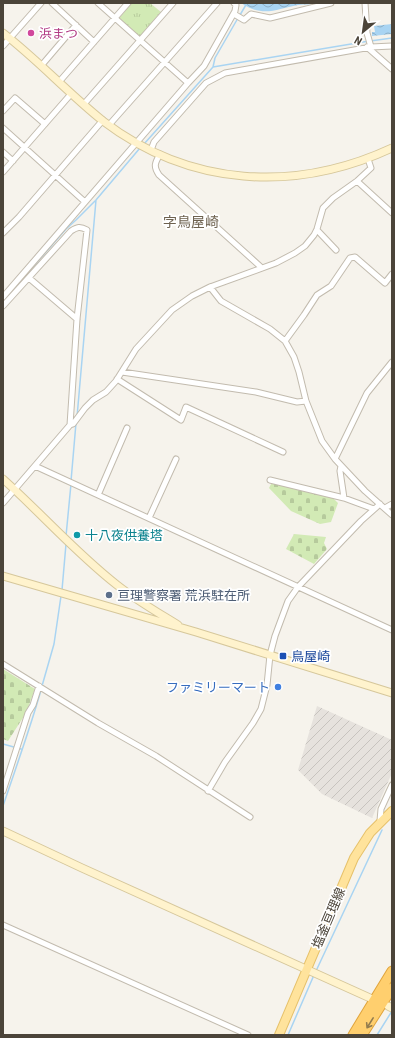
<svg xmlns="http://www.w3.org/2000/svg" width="395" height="1038" font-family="'Roboto Condensed','Noto Sans JP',sans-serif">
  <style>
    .industrial { fill: url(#industrial-furrows) }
    .grass { fill: url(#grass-tufts) }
    .cemetery { fill: url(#cemetery-stones) }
    .water { fill: url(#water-waves) }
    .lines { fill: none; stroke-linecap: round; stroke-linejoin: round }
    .stream { stroke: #a9d4f2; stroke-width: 1.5 }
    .street-casing { stroke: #c2bbae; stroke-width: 7 }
    .secondary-casing { stroke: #d6c79b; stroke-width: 9 }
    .primary-casing { stroke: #e6c16a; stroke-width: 10 }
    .highway-casing { stroke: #e0a43c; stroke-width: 11 }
    .street { stroke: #fff; stroke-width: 5 }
    .secondary { stroke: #fff3cd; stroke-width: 7 }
    .primary { stroke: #ffe39c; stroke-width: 8 }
    .highway { stroke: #ffcf6e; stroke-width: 9 }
    .oneway { stroke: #937c4e }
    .hotel-dot { fill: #d1479c; stroke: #fff; stroke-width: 1.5 }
    .culture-dot { fill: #0f9aa8; stroke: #fff; stroke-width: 1.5 }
    .service-dot { fill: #5c6f8a; stroke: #fff; stroke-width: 1.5 }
    .transit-dot { fill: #1a4fb4; stroke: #fff; stroke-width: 1.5 }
    .shop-dot { fill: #3f7fe0; stroke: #fff; stroke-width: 1.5 }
    .labels { text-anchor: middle; stroke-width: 3.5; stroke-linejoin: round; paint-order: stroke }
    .hotel-label { font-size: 13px; fill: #b23c85; stroke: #fff; text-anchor: start }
    .culture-label { font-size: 13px; fill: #0d838f; stroke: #fff; text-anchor: start }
    .service-label { font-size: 13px; fill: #4e5e75; stroke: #fff; text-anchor: start }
    .transit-label { font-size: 13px; fill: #164399; stroke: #fff; text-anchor: start }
    .shop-label { font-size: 13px; fill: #366cbe; stroke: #fff; text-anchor: end }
    .street-label { font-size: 13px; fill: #4b4439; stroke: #fff }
    .neighbourhood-label { font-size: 14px; fill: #6e6250; stroke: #fff }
  </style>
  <defs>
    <pattern id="industrial-furrows" width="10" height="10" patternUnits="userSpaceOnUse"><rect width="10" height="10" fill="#e6e2dd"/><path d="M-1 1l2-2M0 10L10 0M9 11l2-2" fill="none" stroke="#c7c3be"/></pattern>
    <pattern id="grass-tufts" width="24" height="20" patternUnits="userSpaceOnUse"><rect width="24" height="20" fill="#d2eab5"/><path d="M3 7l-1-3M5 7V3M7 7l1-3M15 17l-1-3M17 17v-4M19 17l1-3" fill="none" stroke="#b6ca9c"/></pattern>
    <pattern id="cemetery-stones" width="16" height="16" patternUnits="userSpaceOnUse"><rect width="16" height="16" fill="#d2eab5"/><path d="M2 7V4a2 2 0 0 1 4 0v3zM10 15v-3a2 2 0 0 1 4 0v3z" fill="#b6ca9c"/></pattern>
    <pattern id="water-waves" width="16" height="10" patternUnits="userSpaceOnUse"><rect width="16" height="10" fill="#a9d4f2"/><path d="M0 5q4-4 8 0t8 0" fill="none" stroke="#8caec5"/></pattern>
  </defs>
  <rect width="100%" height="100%" fill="#f6f3ec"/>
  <path class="industrial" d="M317 706 392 740V773L372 818 322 794 298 770Z"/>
  <path class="grass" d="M132 3H150L161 12 141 36H138L119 20 120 17Z"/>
  <path class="cemetery" d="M272 482 332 497 338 503 331 522 320 524 291 511 269 488Z
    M294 534 326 537 324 543 327 549 314 564 286 549Z
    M3 669 35 689 26 713 8 741 3 739Z"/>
  <path class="water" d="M241 3H317C311 5 305 4 298 5 276 9 263 18 241 3Z
    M392 24V34L372 36V32H375L374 26Z"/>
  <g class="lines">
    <path class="stream" d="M240 15 247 3
      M213 67 363 42 392 38
      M144 144 213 67 215 58 238 18
      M3 301 66 229 76 220 95 201
      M77 417 96 200 140 148
      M71 481 76 423
      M66 536 71 484
      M62 590 66 544
      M42 686 54 644 61 596
      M3 744 21 749
      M3 806C16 767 30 729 41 690
      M316 971 382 830
      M288 1035 314 975
      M377 1035 392 1011"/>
    <g class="street-casing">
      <path id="street" d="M52 3 94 42
        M98 3 188 83
        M234 14 244 20 251 14 270 18 331 3
        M3 46 41 3
        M367 47 392 69
        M371 47 392 46
        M41 66 76 25
        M59 82 128 3
        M84 104 173 3
        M3 111 15 98 45 124
        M109 125 217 3
        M3 128 85 202
        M151 150 154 142 206 83 225 73 371 47 367 33 365 3
        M3 152 13 161
        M160 154C155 163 153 166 159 175L262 268
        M3 172 71 94
        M357 181 392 213
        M317 230 336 250
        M3 233 19 217 103 120
        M29 278 77 319
        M210 287 221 301 270 329 285 341 294 357 299 372 306 401 322 441 335 459 365 491 392 515
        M3 297 188 83 204 66 235 11 236 5 234 3
        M3 306 71 231C77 227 80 226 87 230L77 319 70 425
        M285 341 304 315 317 295 331 286 350 258 355 257 385 283 392 274
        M122 372 256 392 297 402 306 401
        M117 379 181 420 186 407 283 452
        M335 459 367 393 392 362
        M35 466 392 630
        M341 466 340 471 344 498
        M270 480 344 498 374 509
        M98 495 127 428
        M3 503 70 425 73 424 85 408 93 400 106 392 116 381 136 349 172 310 192 296 210 287 276 263 295 253 305 246 314 235 317 229 323 208 333 198 357 181 371 168 368 159
        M385 508 392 504
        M149 518 176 459
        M3 664 98 723 156 756 250 817
        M3 791 28 713 33 705 39 686
        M208 791 225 762 253 723 261 709 267 685 270 655 275 636 288 601 298 587 361 521 380 504
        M380 821 381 809 392 785
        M3 925 248 1035"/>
    </g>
    <g class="secondary-casing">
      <path id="secondary" d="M3 33C38 60 68 93 103 121 190 187 295 193 392 148
        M3 479C42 514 76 553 117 585 136 600 157 612 178 625
        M3 576 196 632 392 693
        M3 831 82 868 370 998
        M388 1006 392 1008"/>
    </g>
    <g class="primary-casing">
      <path id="primary" d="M279 1035 354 858 370 833 392 811"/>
    </g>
    <g class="highway-casing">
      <path id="highway" d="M353 1035 392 971
        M362 1035 392 988"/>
    </g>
    <use href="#street" class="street"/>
    <use href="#secondary" class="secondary"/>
    <use href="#primary" class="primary"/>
    <use href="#highway" class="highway"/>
  </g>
  <defs><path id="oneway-shaft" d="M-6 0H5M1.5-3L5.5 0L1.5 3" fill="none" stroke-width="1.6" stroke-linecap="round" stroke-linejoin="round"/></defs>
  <use class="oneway" href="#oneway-shaft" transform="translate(370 1023) rotate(122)"/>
  <circle class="hotel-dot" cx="31" cy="33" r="4"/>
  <circle class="culture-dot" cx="77" cy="535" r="4"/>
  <circle class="service-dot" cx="109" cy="595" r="4"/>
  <rect class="transit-dot" x="279" y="652" width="8" height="8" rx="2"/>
  <circle class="shop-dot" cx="278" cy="687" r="4"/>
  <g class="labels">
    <g class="hotel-label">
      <text x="39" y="38">浜まつ</text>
    </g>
    <g class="culture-label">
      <text x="85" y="540">十八夜供養塔</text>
    </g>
    <g class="service-label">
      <text x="117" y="600">亘理警察署 荒浜駐在所</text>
    </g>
    <g class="transit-label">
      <text x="291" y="661">鳥屋崎</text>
    </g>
    <g class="shop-label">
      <text x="270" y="692">ファミリーマート</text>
    </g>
    <g class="street-label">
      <text transform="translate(328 918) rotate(-67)" y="5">塩釜亘理線</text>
    </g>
    <g class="neighbourhood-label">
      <text x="191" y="227">字鳥屋崎</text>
    </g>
  </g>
  <rect width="395" height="1038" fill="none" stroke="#4b4439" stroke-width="8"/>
  <g transform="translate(363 32) rotate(209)" stroke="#ffffff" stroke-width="3" paint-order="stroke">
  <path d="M0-3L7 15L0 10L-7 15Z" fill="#4b4439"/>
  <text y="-6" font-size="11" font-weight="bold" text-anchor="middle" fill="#4b4439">N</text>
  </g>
</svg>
